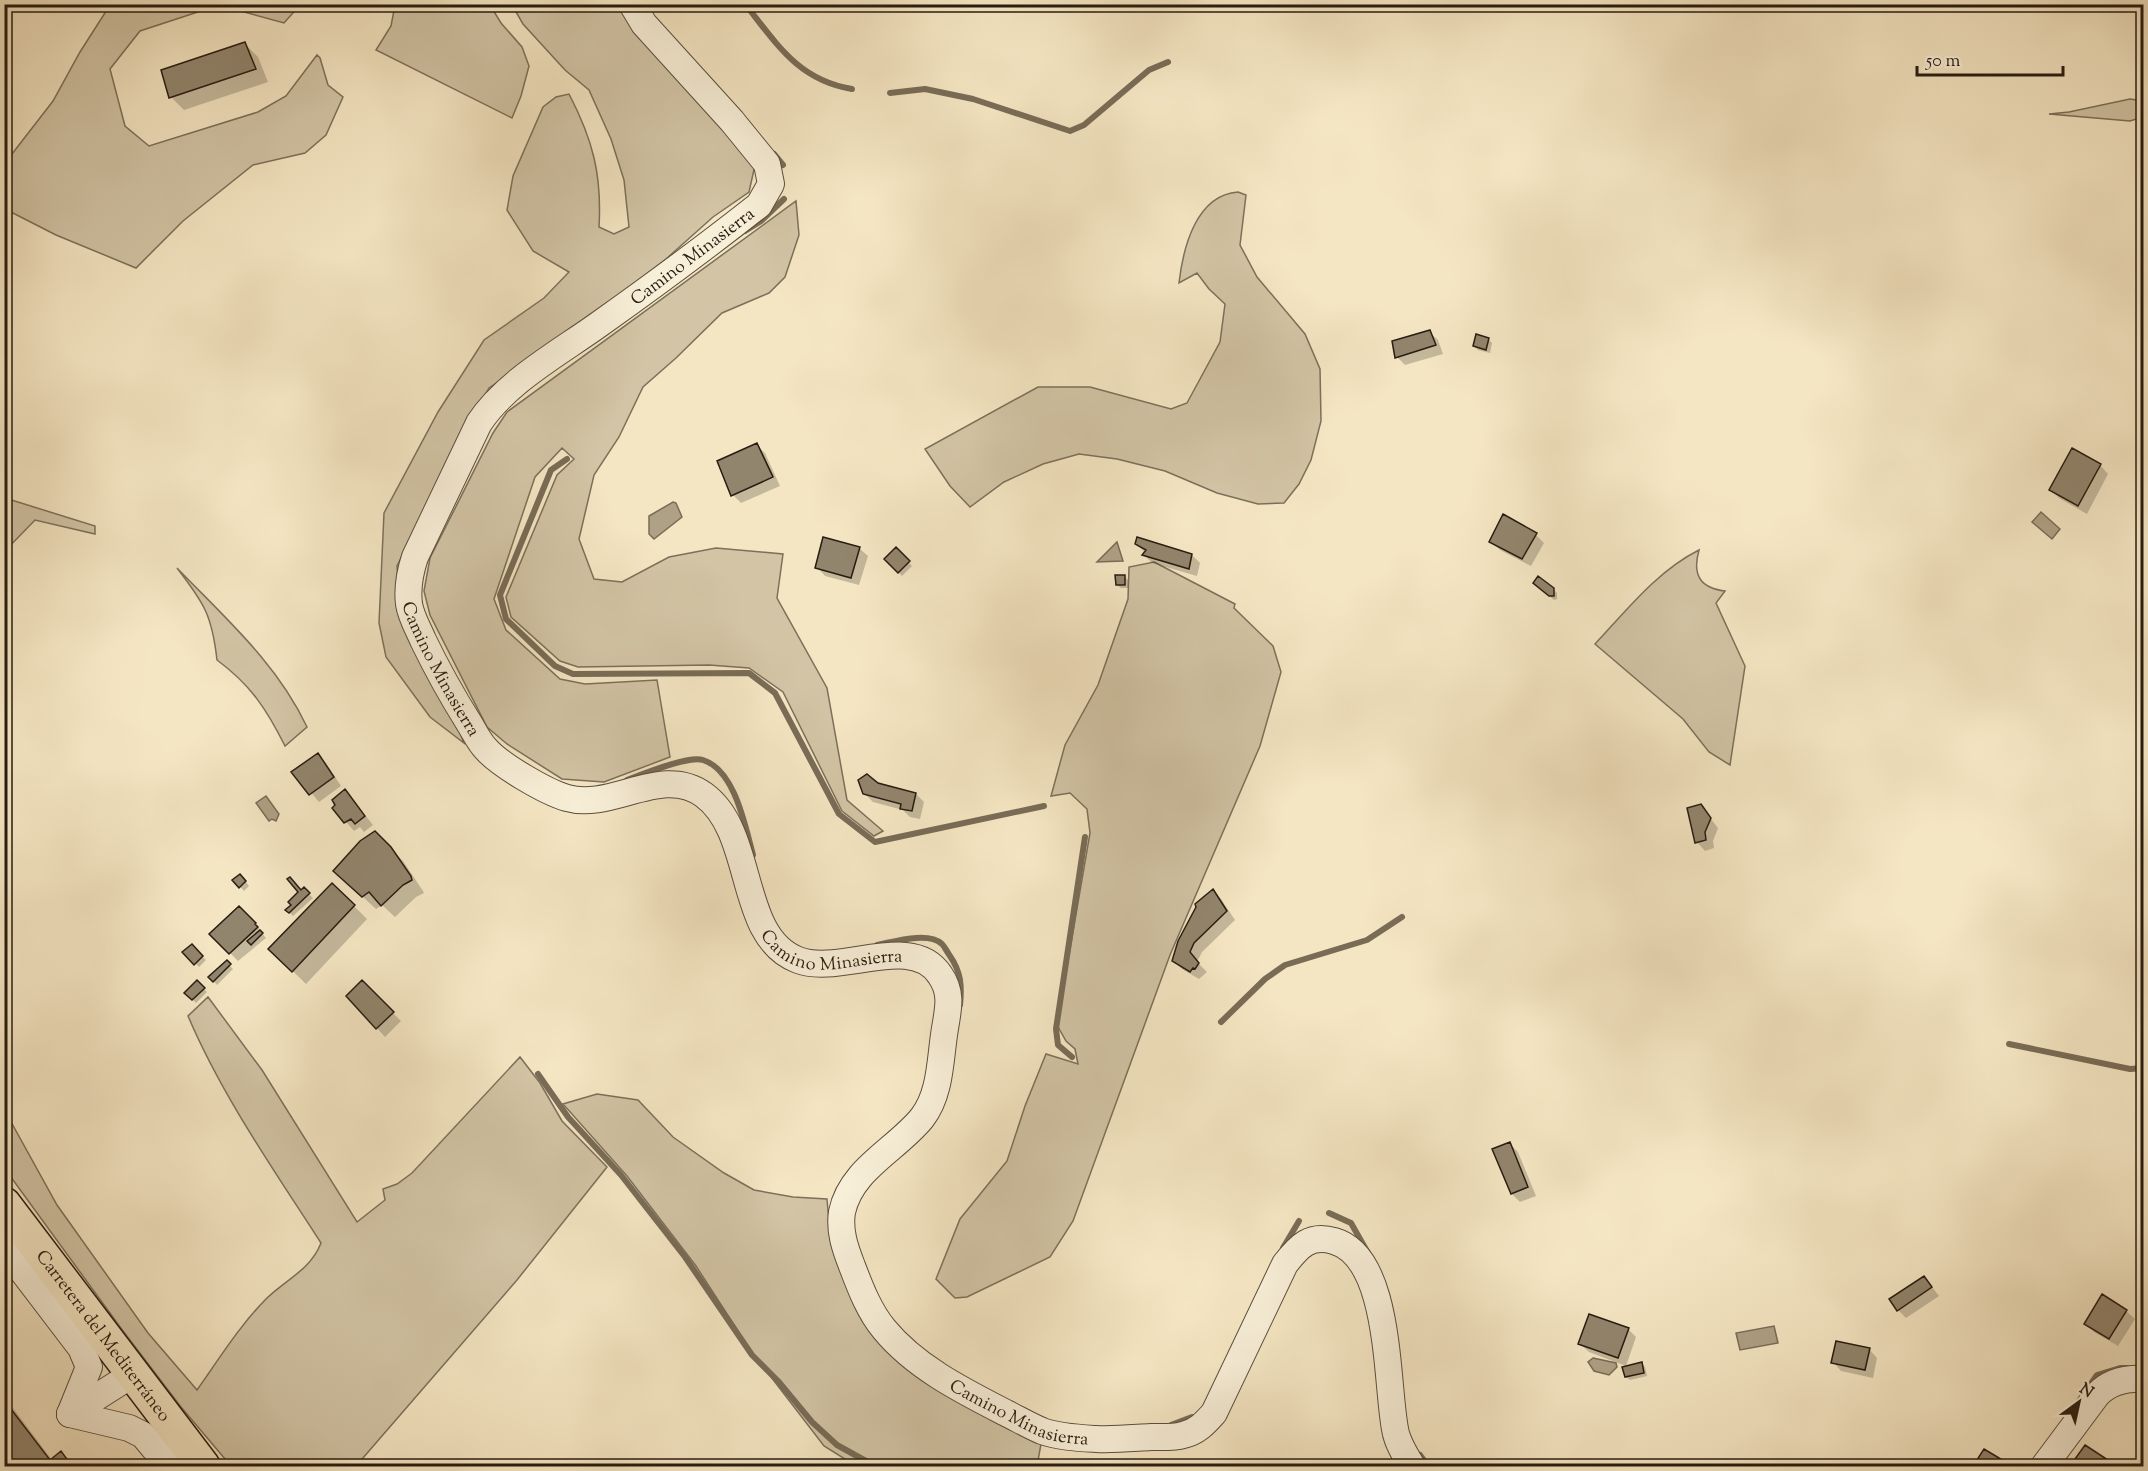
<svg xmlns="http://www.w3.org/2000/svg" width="2148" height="1471" font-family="'Sorts Mill Goudy',serif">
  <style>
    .green { fill: #d2c4a5; stroke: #7c705a; stroke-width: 1.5 }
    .water { fill: #afa186; stroke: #796c57; stroke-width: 1.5 }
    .shadow { fill: #0003 }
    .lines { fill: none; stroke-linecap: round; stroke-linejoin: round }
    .stream { stroke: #796c57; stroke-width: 6 }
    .building { fill: #92856d; stroke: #271c10; stroke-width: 1.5 }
    .minor-casing { stroke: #5a4e3d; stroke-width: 28 }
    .highway-casing { stroke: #271c10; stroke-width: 36 }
    .minor { stroke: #f8efd8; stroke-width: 26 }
    .highway { stroke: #f5e6c3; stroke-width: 33 }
    .labels { text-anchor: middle; stroke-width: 4.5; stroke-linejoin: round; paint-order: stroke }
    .street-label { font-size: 18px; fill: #271c10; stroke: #f8efd8 }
  </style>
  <rect width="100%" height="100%" fill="#f5e6c3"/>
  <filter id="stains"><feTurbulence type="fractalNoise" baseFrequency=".00333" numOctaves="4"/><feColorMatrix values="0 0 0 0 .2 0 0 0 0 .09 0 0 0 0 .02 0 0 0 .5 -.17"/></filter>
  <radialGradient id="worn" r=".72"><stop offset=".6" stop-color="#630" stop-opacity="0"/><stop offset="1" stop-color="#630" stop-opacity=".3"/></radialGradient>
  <path class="green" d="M110 5H300L284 23 219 5 140 31 110 69 125 126 149 146 258 112 286 96 317 55 320 58 328 85 343 97 326 135 305 153 253 165 183 221 136 268 56 235 5 209V163L53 101 80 52Z
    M395 5H490L501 23 522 47 529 66 521 96 512 118 376 50 391 26Z
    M512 5H621L755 165 749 192 713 217 666 259 584 323 489 388 467 427 397 566 401 618 455 720 464 743 430 717 386 657 379 623 384 513 438 412 484 340 544 298 569 272 533 251 507 210 513 176 543 107 556 97 569 94C593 140 602 175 599 227L614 234 629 227 624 180 611 139 589 90 565 70 523 24Z
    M2130 99 2143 101V117L2130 121 2049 114 2069 112Z
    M1238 192 1246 195 1240 245 1257 277 1305 334 1320 369 1321 421 1311 460 1299 484 1284 503 1258 504 1217 493 1165 471 1117 459 1079 454 1043 464 1004 482 970 507 950 486 925 449 1038 387H1090L1171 409 1187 403 1220 342 1225 304 1209 289 1197 273 1179 283C1183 248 1196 195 1238 192Z
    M796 201 799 235 785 277 769 293 722 313 676 358 643 387 619 437 594 475 579 539 594 579 622 582 669 557 716 548 783 554 777 598 827 688 847 800 883 831 874 836 842 811 783 692 749 668 709 665 578 667 560 661 511 617 506 597 557 475 574 459 562 448 535 477 494 599 506 630 560 679 585 684 657 680 670 757 604 782 562 779 507 744 487 727 430 615 424 591 430 558 493 433 507 412Z
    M5 498 95 526V534L35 520 5 551Z
    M1699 550C1692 575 1700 588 1725 591L1716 603 1745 666 1730 765 1709 752 1683 719 1595 644C1626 611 1657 571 1699 550Z
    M1154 562 1235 604 1234 608 1273 646 1281 672 1260 746 1170 955 1073 1221 1050 1257 967 1297 955 1298 936 1279 960 1219 1007 1161 1025 1106 1046 1054 1078 1064 1075 1049 1066 1041 1057 1025 1090 833 1087 809 1070 793 1051 796 1065 745 1098 685 1128 599 1129 567Z
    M177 568C225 618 277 663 307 727L285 746C267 710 251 685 217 660 212 615 204 603 177 568Z
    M208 997 262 1070 357 1222 385 1200 383 1189 397 1184 412 1173 520 1057 540 1083 562 1121 607 1167 517 1280 356 1466H231L181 1407 123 1331 5 1169V1111L57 1205 148 1333 197 1390C219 1359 240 1325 267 1298 287 1279 311 1269 321 1243 274 1170 222 1096 188 1016Z
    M597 1094 638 1100 673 1137 724 1173 754 1190 793 1197 827 1199C829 1236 841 1270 855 1304L1041 1444 1037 1466H856L824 1446 751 1351 696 1266 627 1176 563 1104Z"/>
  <path class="water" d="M673 502 676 503 682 517 654 539 649 534V516Z
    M2041 512 2060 529 2052 539 2032 522Z
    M1117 542 1123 561 1097 562Z
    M266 796 279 814 276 821 272 819 269 821 256 803Z
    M1774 1326 1778 1343 1740 1350 1736 1333Z
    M1593 1358 1616 1363 1617 1367 1609 1375 1594 1371 1588 1362Z"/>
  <path class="shadow" d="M245 44 258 57 268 82 184 110 171 97Z
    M1429 332 1438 340 1443 354 1405 365 1397 357Z
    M1477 336 1489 340 1492 343 1490 353 1478 350 1474 346Z
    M756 445 765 453 780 486 741 503 733 495Z
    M2100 465 2108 474 2087 514 2059 498 2051 490Z
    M1504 516 1536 535 1544 543 1531 566 1500 550 1491 542Z
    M1136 544 1192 555 1200 563 1197 576 1152 563 1144 555 1146 553Z
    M859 548 868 556 859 585 825 576 817 567Z
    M896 550 912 566 902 576 886 559Z
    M1124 576 1128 580V588H1121L1117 585Z
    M1538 587 1553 589 1557 593V599L1554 600Z
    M318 755 326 763 341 786 319 802 294 772Z
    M877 785 916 794 924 802 920 819 910 817 903 810 873 802 864 793Z
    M353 800 373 825 364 832 360 827 354 831 334 808Z
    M1700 805 1718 828 1713 841 1714 848 1705 851 1697 842Z
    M375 833 403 861 423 891 424 893 416 897 395 917 382 905 376 909 348 883Z
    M244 879 249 886 244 891 234 880Z
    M304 889 313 898 293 916 287 910Z
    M1213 891 1221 899 1235 920 1202 952 1197 962 1207 972 1199 979 1182 969 1174 961Z
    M354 906 367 919 306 984 270 949Z
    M239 908 263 932 262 933 266 938 238 961 211 934Z
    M192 946 206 960 199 967 185 952Z
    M226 962 233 969 217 985 210 977Z
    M197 982 207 992 196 1003 186 993Z
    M362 983 401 1021 385 1037 348 996Z
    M1510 1144 1518 1152 1536 1196 1520 1202 1512 1194 1494 1150Z
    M1924 1277 1939 1296 1906 1318 1898 1310Z
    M2126 1311 2135 1319 2118 1346 2094 1332 2086 1324Z
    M1628 1329 1636 1337 1626 1366 1589 1352 1580 1344Z
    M1869 1349 1877 1358 1873 1378 1841 1371 1833 1362Z
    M1641 1363 1645 1367 1647 1376 1630 1380 1626 1377Z
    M4 1396 52 1460 60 1453 73 1466H4Z
    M2085 1447 2110 1464 2113 1466H2072Z
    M1984 1451 2008 1465 2009 1466H1974Z"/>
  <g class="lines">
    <path class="stream" d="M745 4C777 44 798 80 852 89
      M890 93 925 89 973 99 1070 131 1084 125 1149 70 1168 62
      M774 154 783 165
      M745 231 761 221 784 199
      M567 459 551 470 500 595 506 619 555 666 573 674 749 673 775 693 839 814 875 842 1044 806
      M627 780C643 774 689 755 703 760 735 770 745 826 753 855
      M877 945C893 942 928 931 942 944 945 947 947 952 950 956 961 972 962 986 960 1005
      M1221 1022 1265 979 1285 965 1367 940 1402 917
      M2009 1044 2130 1069 2144 1068
      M1072 1057 1058 1045 1056 1029 1085 837
      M538 1074 568 1117 621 1175 685 1257 752 1355 778 1381 812 1422 837 1445 875 1466
      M1329 1213 1351 1223 1368 1253
      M1283 1248 1299 1221
      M2088 1388 2097 1375 2120 1368H2127
      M1171 1425 1192 1417
      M1420 1455 1428 1466"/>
  </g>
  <path class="building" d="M245 42 256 69 169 98 161 70Z
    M1430 330 1436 345 1395 358 1392 341Z
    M1476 334 1489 338 1486 350 1473 346Z
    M757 443 773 477 731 496 717 461Z
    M2072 448 2101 464 2078 506 2049 490Z
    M1503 514 1537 533 1522 559 1489 542Z
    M823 537 860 547 851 578 815 568Z
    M1137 537 1192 554 1189 569 1142 555 1146 550 1135 544Z
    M896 547 910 561 898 573 884 559Z
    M1115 575H1125V585H1116Z
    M1538 576 1554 588V596H1549L1533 583Z
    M318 753 334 777 309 795 291 772Z
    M867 774 878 783 916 793 912 811 900 809 901 804 863 794 858 780Z
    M345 789 365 816 355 824 351 819 344 823 332 808 335 805 332 800Z
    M1701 804 1711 818 1705 832 1706 840 1695 843 1687 808Z
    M375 831 391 847 411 876 412 880 403 885 381 906 369 892 362 897 333 871 360 841Z
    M240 874 246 881 239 888 232 880Z
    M290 877 301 890 304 887 310 893 289 913 285 910 291 905 288 902 298 892 287 879Z
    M332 883 355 905 292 972 268 949Z
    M1213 889 1227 911 1194 943 1190 952 1199 963 1195 969 1193 968 1190 972 1172 961 1178 941 1196 907 1195 904Z
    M239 906 256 923 255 924 258 927 229 954 209 934Z
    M260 930 263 933 251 945 247 941Z
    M192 944 203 956 194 965 182 952Z
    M227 960 231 964 213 982 208 977Z
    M197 980 205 988 192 1000 184 993Z
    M362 980 394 1012 376 1029 346 996Z
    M1510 1142 1528 1187 1511 1194 1492 1149Z
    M1924 1276 1932 1287 1897 1311 1889 1299Z
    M2102 1294 2127 1310 2109 1339 2084 1324Z
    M1589 1314 1629 1328 1618 1358 1578 1344Z
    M1836 1341 1870 1348 1865 1370 1831 1363Z
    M1642 1362 1644 1373 1625 1377 1622 1367Z
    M4 1400 50 1460 61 1451 72 1466H4Z
    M2085 1445 2111 1462 2108 1466H2070Z
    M1984 1449 2009 1464 2007 1466H1973Z"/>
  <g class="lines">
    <g class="minor-casing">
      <g id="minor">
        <path id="s1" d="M632 4 644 24 732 121 767 164 771 184 759 205C707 246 653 286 598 325 559 353 506 382 479 423L415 557C410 572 407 588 409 604 411 617 418 628 423 640 437 669 452 696 469 723 474 731 479 742 486 749 500 765 546 792 567 798 612 811 662 764 704 795 756 833 737 937 798 960 840 976 912 932 940 975 954 995 947 1012 944 1035 940 1063 940 1095 922 1118 896 1150 851 1169 842 1212 839 1231 845 1248 852 1266 860 1287 869 1311 884 1329 915 1367 963 1391 1006 1413 1018 1419 1030 1426 1042 1431 1058 1437 1079 1438 1096 1439 1114 1440 1133 1438 1151 1437 1161 1437 1173 1438 1183 1435 1197 1432 1205 1423 1214 1413L1285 1264C1299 1246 1310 1234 1334 1241 1391 1257 1386 1382 1395 1429 1397 1442 1405 1455 1412 1466"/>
        <path d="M4 1247 81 1348 89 1367 70 1414"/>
        <path d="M70 1414 129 1428 143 1435 169 1466"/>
        <path d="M70 1414 133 1374"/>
        <path d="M2044 1466 2097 1395C2109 1382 2126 1378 2144 1379"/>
      </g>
    </g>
    <g class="highway-casing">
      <g id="highway">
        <path id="s2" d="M4 1204 203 1466"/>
      </g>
    </g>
    <use href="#minor" class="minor"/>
    <use href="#highway" class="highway"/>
  </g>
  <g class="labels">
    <g class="street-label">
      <text transform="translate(692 256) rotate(-37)" y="6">Camino Minasierra</text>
      <text dy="6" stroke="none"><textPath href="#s1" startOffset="879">Camino Minasierra</textPath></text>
      <text dy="6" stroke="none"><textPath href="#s1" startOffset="1434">Camino Minasierra</textPath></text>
      <text dy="6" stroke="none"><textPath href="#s2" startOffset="165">Carretera del Mediterráneo</textPath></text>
      <text dy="6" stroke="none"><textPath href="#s1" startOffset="2116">Camino Minasierra</textPath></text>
    </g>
  </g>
  <rect width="2148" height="1471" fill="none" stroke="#f5e6c3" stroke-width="24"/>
  <rect x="6" y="6" width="2136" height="1459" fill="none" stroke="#271c10" stroke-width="3"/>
  <rect x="12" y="12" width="2124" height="1447" fill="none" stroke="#271c10" stroke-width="1.5"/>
  <g transform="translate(2079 1402) rotate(33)" stroke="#f8efd8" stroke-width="4.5" paint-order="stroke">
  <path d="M0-4.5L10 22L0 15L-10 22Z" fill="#271c10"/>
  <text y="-9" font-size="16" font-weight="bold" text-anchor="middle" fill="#271c10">N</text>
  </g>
  <path d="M1917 66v9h146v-9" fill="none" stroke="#271c10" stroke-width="3"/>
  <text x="1926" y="66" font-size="18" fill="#271c10" stroke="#f8efd8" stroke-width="4.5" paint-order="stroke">50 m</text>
  <rect width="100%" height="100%" filter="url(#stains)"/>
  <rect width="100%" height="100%" fill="url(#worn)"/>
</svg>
